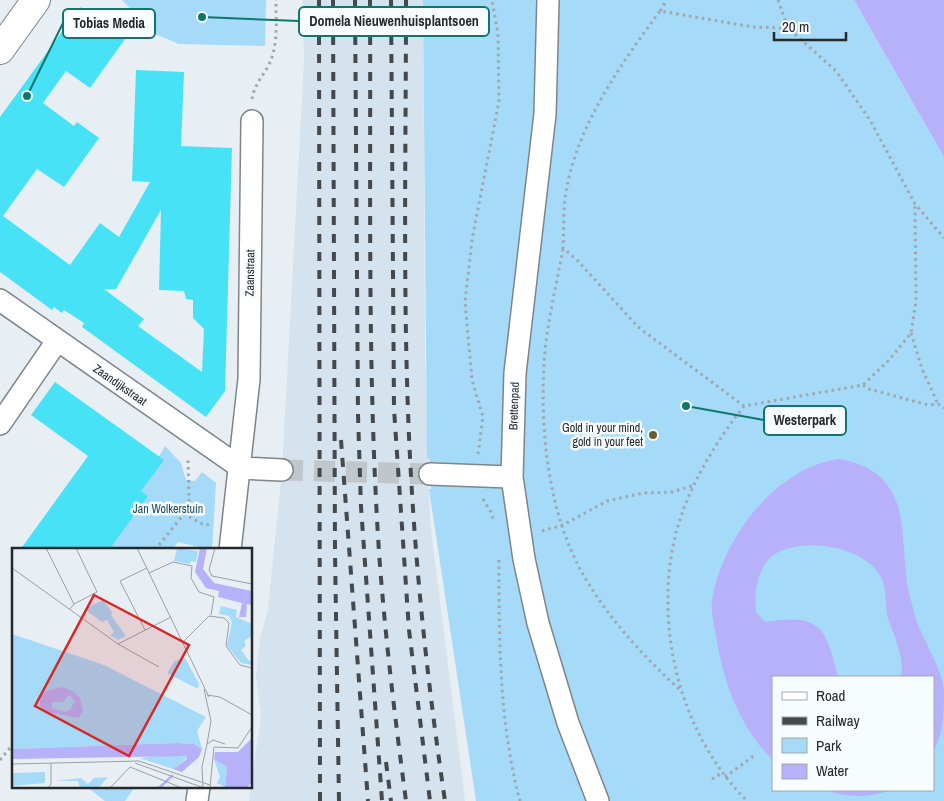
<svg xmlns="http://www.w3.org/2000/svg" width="944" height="801" font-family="'Archivo Narrow',sans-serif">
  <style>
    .built { fill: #d4e3ed }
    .green { fill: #a5daf9; fill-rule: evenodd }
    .water { fill: #b7b1fa }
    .building { fill: #48e2f6; fill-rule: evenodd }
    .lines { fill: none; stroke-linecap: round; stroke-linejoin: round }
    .street-tunnel { stroke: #c0c7cc; stroke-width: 21; stroke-dasharray: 21 11; stroke-linecap: butt }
    .street-casing { stroke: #7e858a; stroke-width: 24 }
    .secondary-casing { stroke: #7e858a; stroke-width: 30 }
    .path { stroke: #a0a6aa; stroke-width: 3; stroke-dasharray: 2.5 4; stroke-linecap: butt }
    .street { stroke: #fff; stroke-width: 21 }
    .secondary { stroke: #fff; stroke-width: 28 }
    .rail { stroke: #45494c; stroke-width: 4; stroke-dasharray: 9 9; stroke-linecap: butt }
    .poi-dot { fill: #68612d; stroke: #f7fcff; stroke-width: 2 }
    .labels { text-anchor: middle; stroke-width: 5; stroke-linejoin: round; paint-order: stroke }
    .street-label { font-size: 12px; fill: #26292b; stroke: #f7fcff }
    .poi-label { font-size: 12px; fill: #26292b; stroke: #f7fcff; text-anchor: end }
    .park-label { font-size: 12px; fill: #1f4c63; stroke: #f7fcff }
    .inset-river { fill: none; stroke: #b7b1fa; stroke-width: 2.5 }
    .inset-road { fill: none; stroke: #9aa0a4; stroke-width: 1 }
    .view { fill: #d62828; fill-opacity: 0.15; stroke: #d62828; stroke-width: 2.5 }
    .inset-edge { fill: none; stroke: #26292b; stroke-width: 2.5 }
    .leader { fill: none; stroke: #0f766e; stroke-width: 2 }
    .callout-dot { fill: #0f766e; stroke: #f7fcff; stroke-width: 2 }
    .callout { fill: #f7fcff; stroke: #0f766e; stroke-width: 2 }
    .callout-label { font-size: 14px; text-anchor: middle; font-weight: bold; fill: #26292b }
  </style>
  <rect width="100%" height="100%" fill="#e7eff4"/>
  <path class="built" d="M303 0H423L425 352 430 522 465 801H249L261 716 256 677 260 639 268 609 282 470 304 61Z"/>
  <path class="green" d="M122 0H266L265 46 179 44 155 34Z
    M423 0H854L944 157V801H476L429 489H431L429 459 427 458ZM773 677H933V790H773Z
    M165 446 181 463 186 480 195 481 202 472 216 483 212 550 178 542 172 550H105Z
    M87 787H135L125 801H105Z"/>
  <path class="water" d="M854 0H944V157Z
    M839 459C861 463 878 470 890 489 905 512 903 548 906 575 907 587 911 600 914 612 920 637 942 667 944 690 944 714 944 732 933 752V677H901C905 661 895 637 889 622 884 608 888 591 881 577 866 546 799 535 772 556 757 569 754 594 756 612L765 622C820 613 826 627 838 677H773V760C738 726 722 678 715 630 713 621 711 610 712 600 722 539 775 468 839 459Z
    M824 790H889C869 799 845 797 824 790Z"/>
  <path class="building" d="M80 7 125 39 90 88 66 71 43 103 74 126 77 122 99 138 64 187 37 169 3 216 70 265 100 223 119 237 150 182 132 181 136 70 184 72 181 146 232 148 225 391 206 417 82 327 84 323 64 310 62 313 54 307 52 310 0 272V117ZM161 210 159 290 184 291 186 299 193 300V318L204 329 202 372 138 326 144 319 104 289H116Z
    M55 382 164 460 141 491 148 496 109 550H20L88 456 31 415Z"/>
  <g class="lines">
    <path class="street-tunnel" d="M282 470 430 474"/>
    <g class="street-casing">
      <path id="street" d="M548 0 545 114 515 373 512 477 524 559 538 623 568 723 598 801
        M0 300 241 468
        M0 424 57 341
        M241 468 282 470
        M430 474 512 477
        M230 550 249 379 252 121
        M197 801 199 787"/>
    </g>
    <g class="secondary-casing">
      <path id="secondary" d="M0 50 36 0"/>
    </g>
    <path class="path" d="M778 0 788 28 836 71 870 120 915 204 944 238
      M660 11 667 0
      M788 28 753 27 660 11C619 67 575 128 565 198 563 215 564 232 563 248L577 260 638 327 744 406 863 385 889 360 911 333 916 301 915 204
      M252 99C254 84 266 73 271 60 278 41 276 19 276 0
      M563 249C556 287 546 327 544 365 540 434 549 516 584 576 609 619 643 656 679 689
      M911 333 922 369 938 404
      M863 385 869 389 928 405 938 404 944 408
      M744 406C715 443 688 487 676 533 653 625 679 733 747 801
      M478 454 483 417 472 380 465 302 472 240 499 101 498 34 492 0
      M483 499 491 512 494 522
      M184 514 189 501 188 458
      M542 531 563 525 607 501 643 493 672 492 695 485
      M155 550 184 514 204 525 212 524
      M499 560C499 641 499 722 520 801
      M0 760 14 743
      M725 777 755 755
      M712 779 722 773"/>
    <use href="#street" class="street"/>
    <use href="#secondary" class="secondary"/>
    <path class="rail" d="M319 0 320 801
      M333 0 335 553 339 801
      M355 0 358 415 361 507 382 801
      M370 0C371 184 367 369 379 552 385 636 395 718 406 801
      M391 0 394 409 409 630 430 801
      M406 0C406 158 402 318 411 476 417 585 429 693 445 801
      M341 440 368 801
      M386 762 391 801"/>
  </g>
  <circle class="poi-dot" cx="653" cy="435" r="5"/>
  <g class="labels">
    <g class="street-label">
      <text transform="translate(250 273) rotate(-89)" y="4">Zaanstraat</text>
      <text transform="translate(120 385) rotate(35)" y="4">Zaandijkstraat</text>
      <text transform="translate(514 406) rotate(-88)" y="4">Brettenpad</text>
    </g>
    <g class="poi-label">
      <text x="643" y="432">Gold in your mind,<tspan x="643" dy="14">gold in your feet</tspan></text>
    </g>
    <g class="park-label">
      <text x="168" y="513">Jan Wolkerstuin</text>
    </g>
  </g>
  <g transform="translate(12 548)">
    <rect width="240" height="240" fill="#e7eff4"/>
    <path d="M165 0 186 3 184 14 179 13 178 16 162 13ZM91 52 100 64 99 67 114 88 106 92 98 87 102 84 95 72 90 74 76 64 74 60ZM209 58 225 62 224 69 240 76V88L232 93 234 98 229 102 237 113 240 112V117L229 115 215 98 220 74 217 68 207 66ZM0 86 92 117 194 169 185 183 190 201 182 196 166 195 0 201ZM173 110 187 136 186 141 155 125 163 113ZM158 206 176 209 161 221 128 210ZM202 211 215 219 213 239 205 235 208 229ZM33 224V235L0 238V225ZM96 229 86 240H68L66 233H44L69 230 76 236 82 230Z" fill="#a5daf9"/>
    <path d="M188 0H195L191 21 202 35 240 43V57L235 56 234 69H227L230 55 206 49 207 43 194 40 183 24ZM50 139 61 143 68 150 71 163 67 170 35 164 28 158V150L34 143ZM57 147 63 153 58 162 53 164 40 160V154H51ZM240 190V234L235 240 213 239 215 219 202 211 203 204H226ZM166 195 182 196 190 201 187 209 170 224 161 221 175 211 174 208 0 211V201Z" fill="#b7b1fa" fill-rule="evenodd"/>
    <path class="inset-river" d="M147 240 161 227"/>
    <path class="inset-road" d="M34 0 62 56M125 0 197 149M203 0 197 22 200 28 240 36M0 20 106 96 147 119M137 25 161 14 180 18 179 30 187 44 202 49 199 67M58 61 62 56 85 44 64 0M133 82 108 33 135 20M171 94 197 68 212 70 217 75 214 98 228 117 240 120M106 96 159 69M192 141 199 173 195 196M195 147 208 149 240 167M123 215 192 240M0 216 127 213 198 237M198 239 202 199 226 200 240 179M36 240 39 236V215M98 240 118 219 170 240M191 240 190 219 195 196 201 192 213 196"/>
    <path class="view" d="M82 47 177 97 117 208 23 158Z"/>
    <rect width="240" height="240" class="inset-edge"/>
  </g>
  <path class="leader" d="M202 17L299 21M27 96L63 23M686 406L764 420"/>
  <g class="callout-dot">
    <circle cx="202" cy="17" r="5"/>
    <circle cx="27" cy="96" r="5"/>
    <circle cx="686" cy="406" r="5"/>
  </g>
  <g class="callout">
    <rect x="299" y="7" width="190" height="29" rx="5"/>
    <rect x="63" y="9" width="92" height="29" rx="5"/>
    <rect x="764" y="406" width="82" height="29" rx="5"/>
  </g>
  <g class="callout-label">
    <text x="394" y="26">Domela Nieuwenhuisplantsoen</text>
    <text x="109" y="28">Tobias Media</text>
    <text x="805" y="425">Westerpark</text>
  </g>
  <rect x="772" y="676" width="162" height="115" fill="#f7fcff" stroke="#a3a8aa"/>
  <rect x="782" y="692" width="25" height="8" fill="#ffffff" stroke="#a3a8aa"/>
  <text x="816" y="701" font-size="15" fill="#26292b">Road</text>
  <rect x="782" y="717" width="25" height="8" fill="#45494c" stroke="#a3a8aa"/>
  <text x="816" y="726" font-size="15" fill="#26292b">Railway</text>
  <rect x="782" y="738" width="25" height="15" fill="#a5daf9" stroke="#a3a8aa"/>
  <text x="816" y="751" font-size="15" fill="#26292b">Park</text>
  <rect x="782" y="764" width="25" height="15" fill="#b7b1fa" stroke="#a3a8aa"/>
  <text x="816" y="776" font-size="15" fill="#26292b">Water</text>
  <path d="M774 32v8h72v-8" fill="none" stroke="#26292b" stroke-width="2.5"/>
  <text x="782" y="32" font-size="15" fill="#26292b" stroke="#f7fcff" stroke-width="4" paint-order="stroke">20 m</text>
</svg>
